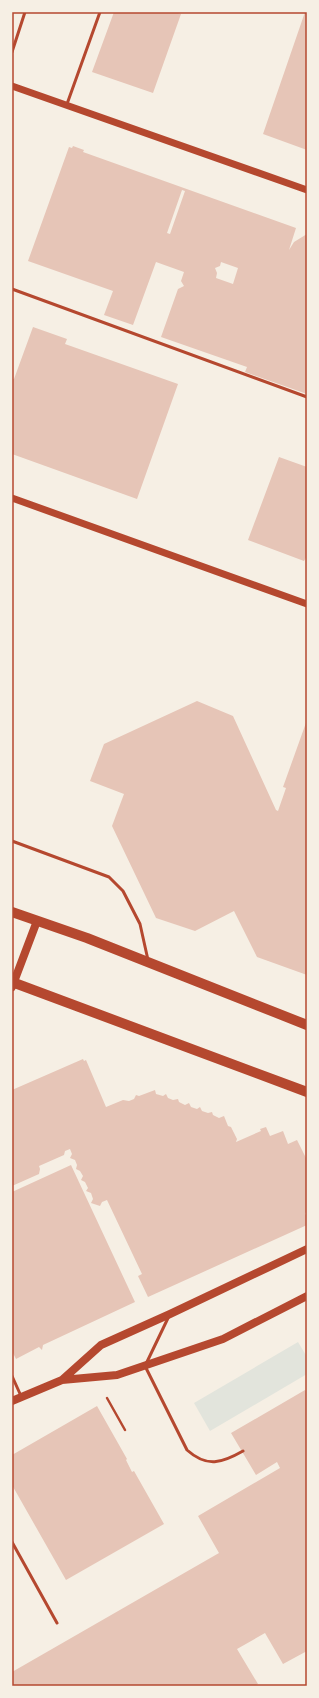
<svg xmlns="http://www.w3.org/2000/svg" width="319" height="1698" font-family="Roboto,sans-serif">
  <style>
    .green { fill: #e2e4dc }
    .building { fill: #e6c5b7; fill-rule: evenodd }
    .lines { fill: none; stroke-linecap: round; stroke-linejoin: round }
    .path { stroke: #b5482f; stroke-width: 2.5 }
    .service { stroke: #b5482f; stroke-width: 3 }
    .tertiary { stroke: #b5482f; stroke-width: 7 }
    .secondary { stroke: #b5482f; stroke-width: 8 }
    .primary { stroke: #b5482f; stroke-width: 10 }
    .neatline { fill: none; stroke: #b5482f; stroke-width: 1.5 }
  </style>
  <rect width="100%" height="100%" fill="#f6efe4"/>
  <path class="green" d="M298 1342 307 1357V1374L210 1431 194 1403Z"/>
  <path class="building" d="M114 12H175L181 14 153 93 92 72Z
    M305 12H307V150L263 134Z
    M73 146 84 150 83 152 296 228 289 250 294 242 307 234V394L245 372 247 367 161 337 178 289 184 286 181 281 184 272 156 262 133 325 104 315 113 291 28 261 69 147 72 148ZM182 190 185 191 170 234 167 233ZM221 262 238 268 233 284 216 278 217 273 215 268 220 266Z
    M33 327 67 339 65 344 178 384 137 499 12 454V379H14Z
    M279 457 307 467V556L304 561 248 540Z
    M197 701 233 716 276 810 278 811 286 788 283 787 307 720V975L257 957 234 911 195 931 156 918 112 826 124 794 90 781 104 744Z
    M83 1059 84 1061 86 1060 106 1107 123 1100 129 1101 134 1099 136 1095 139 1096 155 1090 156 1094 163 1096 166 1094 168 1098 173 1100 178 1099 179 1102 185 1105 189 1103 191 1107 197 1109 200 1107 202 1111 208 1113 212 1112 213 1115 219 1118 224 1116 228 1126 231 1127 237 1139 236 1142 261 1131 260 1129 266 1127 270 1136 283 1131 288 1144 297 1140 307 1160V1212L305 1213 307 1218V1225L148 1297 138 1276 142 1274 107 1200 102 1202 100 1206 91 1203 93 1199 91 1193 86 1191 88 1188 85 1182 81 1180 83 1176 80 1171 76 1169 77 1165 75 1160 70 1158 72 1154 70 1149 65 1151 64 1155 39 1166 40 1169 39 1174 12 1186V1090Z
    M71 1165 135 1302 43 1345 42 1350 39 1347 16 1359 12 1351V1192Z
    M305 1390 307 1393V1651L283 1664 265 1633 237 1649 258 1684 254 1686H12V1672L219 1553 198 1516 280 1468 277 1462 256 1475 231 1433Z
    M97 1406 127 1459 126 1460 132 1472 134 1471 164 1524 66 1580 12 1485V1455Z"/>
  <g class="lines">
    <path class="path" d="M107 1398 125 1430"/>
    <path class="service" d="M12 52 25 12
      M67 104 100 12
      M12 289 307 397
      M12 841 109 877 123 891 140 924 148 960
      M169 1316 145 1366 187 1450C207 1468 222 1463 243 1451
      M12 1376 21 1396
      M12 1542 57 1623"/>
    <path class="tertiary" d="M12 86 307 190
      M12 498 307 604"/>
    <path class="secondary" d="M12 987 37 921
      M62 1380 101 1345 170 1314 307 1249
      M12 1401 62 1380 117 1375 223 1339 307 1296"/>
    <path class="primary" d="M12 912 87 938 307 1025
      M12 982 307 1092"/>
  </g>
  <rect width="319" height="1698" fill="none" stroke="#f6efe4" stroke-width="26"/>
  <rect x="13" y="13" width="293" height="1672" class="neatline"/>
</svg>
